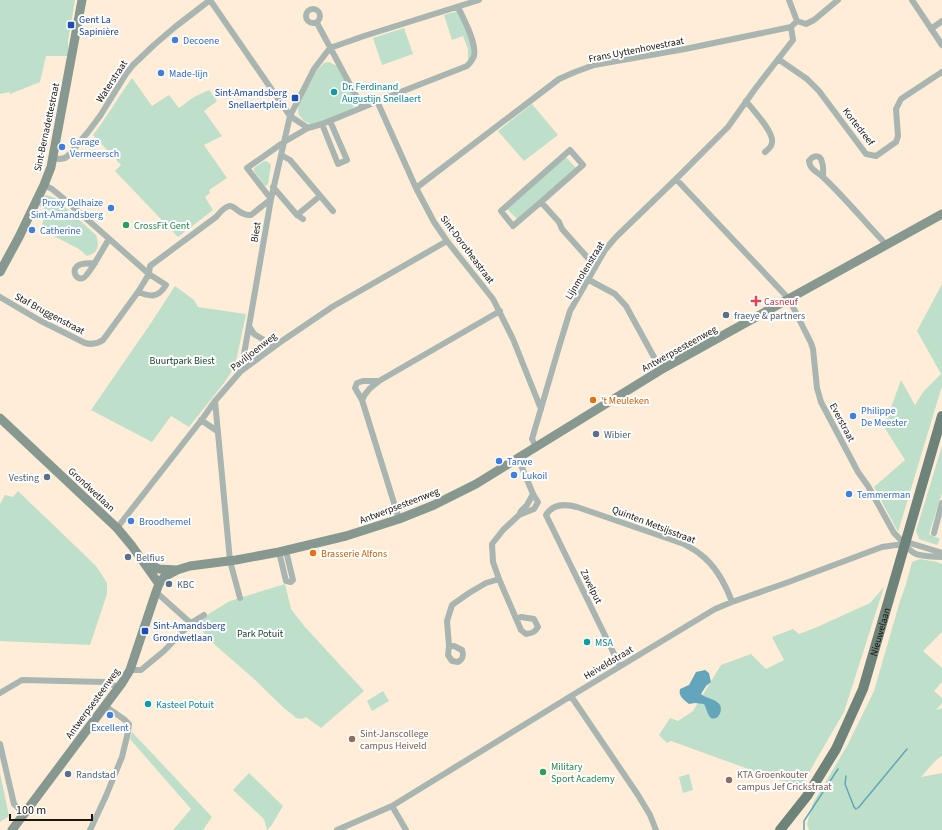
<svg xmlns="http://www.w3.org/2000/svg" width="942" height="830" font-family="'Source Sans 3',sans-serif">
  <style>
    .green { fill: #bedfc9 }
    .water { fill: #63a6bb }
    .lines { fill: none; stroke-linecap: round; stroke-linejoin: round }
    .stream { stroke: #63a6bb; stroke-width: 1.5 }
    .street { stroke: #a9b5b0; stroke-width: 6 }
    .secondary { stroke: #879890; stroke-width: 9 }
    .primary { stroke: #6e847a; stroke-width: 10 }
    .transit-dot { fill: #1a4fb4; stroke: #fefefe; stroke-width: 1.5 }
    .shop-dot { fill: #3f7fe0; stroke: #fefefe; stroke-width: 1.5 }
    .culture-dot { fill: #0f9aa8; stroke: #fefefe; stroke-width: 1.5 }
    .leisure-dot { fill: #2e9e5b; stroke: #fefefe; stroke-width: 1.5 }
    .health-dot { fill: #e0444e; stroke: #fefefe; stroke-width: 1.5 }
    .service-dot { fill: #5c6f8a; stroke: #fefefe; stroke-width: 1.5 }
    .food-dot { fill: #e8710a; stroke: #fefefe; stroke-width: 1.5 }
    .education-dot { fill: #8d6e63; stroke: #fefefe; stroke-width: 1.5 }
    .labels { text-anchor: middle; stroke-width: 4; stroke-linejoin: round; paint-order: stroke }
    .transit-label { font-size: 10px; fill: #164399; stroke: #fefefe; text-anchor: start }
    .shop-label { font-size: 10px; fill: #366cbe; stroke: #fefefe; text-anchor: start }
    .street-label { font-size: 10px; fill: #1a150d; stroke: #fefefe }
    .culture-label { font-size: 10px; fill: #0d838f; stroke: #fefefe; text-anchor: start }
    .leisure-label { font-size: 10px; fill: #27864d; stroke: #fefefe; text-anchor: start }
    .health-label { font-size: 10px; fill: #be3a42; stroke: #fefefe; text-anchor: start }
    .service-label { font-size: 10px; fill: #4e5e75; stroke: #fefefe; text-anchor: start }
    .park-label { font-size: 10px; fill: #123d26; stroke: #fefefe }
    .food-label { font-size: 10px; fill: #c56008; stroke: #fefefe; text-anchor: start }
    .education-label { font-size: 10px; fill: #785e54; stroke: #fefefe; text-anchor: start }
  </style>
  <rect width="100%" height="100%" fill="#ffedd8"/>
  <path class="green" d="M0 0H75L68 41V56H46L40 82 10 94 9 92 0 94Z
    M458 11 472 47 471 57 468 62V49L463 36 452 40 444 15Z
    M404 28 413 54 382 65 373 38Z
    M329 62 337 66 353 94 355 103V106L351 109 316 124H310L304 121 299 115 298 110 299 103 317 70 324 63Z
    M132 78 152 106 169 95 179 108 194 97 209 90 217 101 204 111 222 136 204 145 227 178 209 190 210 193 205 197 213 210 178 237 115 171 121 165 93 135C107 117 118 97 132 78Z
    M532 104 558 135 524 161 498 131Z
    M565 156 576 168 518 220 506 208Z
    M264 161 268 162 271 165 268 184 266 186 264 185 254 171V168Z
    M46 195 55 198 96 235C100 246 98 253 87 256L79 249 44 231 45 227 42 224 44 219 46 220 48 216 58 220 61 216 39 206 44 196Z
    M942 284V386L898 532 874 487 905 460 884 427 901 380 915 405 923 392 941 374 917 331Z
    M175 286 194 300 198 307 246 314 235 366 224 383 189 427 171 416 152 442 91 410 151 323Z
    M942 446V493L929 534 940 539 937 545 919 539 916 531Z
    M18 491 96 566 107 583V594L90 645 0 641V504L5 495 13 497Z
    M920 559 937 562 942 564V632L923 651 942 668V682L934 691 942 698V703L936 710 942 708V756C933 761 928 770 921 777L942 773V830H809L807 824 813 803 847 746 874 691 900 601 906 584 912 562Z
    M285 584 291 609 305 627 364 691 321 728 306 717 302 719 296 718 293 715 285 709 253 678 206 637 199 623 210 613 230 601Z
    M884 587 844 712 816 760 801 788 671 741 667 743 659 735 670 718 678 721 693 711 721 665 751 654 766 669 784 660 772 637 793 629 799 634 815 628 870 603Z
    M383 691 389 701 372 711 367 701Z
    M132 732 212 817 203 830H173L191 809 130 739Z
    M0 773 9 816 0 822Z
    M249 773 283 806 271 826 267 830 264 819 233 790Z
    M689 774 693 790 683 793 679 777Z"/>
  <path class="water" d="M705 670 709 673 711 682 706 686 701 694C706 699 715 698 720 705 723 711 718 721 711 718 708 716 706 707 704 704L695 703 689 704C684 700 678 696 680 689L689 685 696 672Z"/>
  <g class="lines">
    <path class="stream" d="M846 776 845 784 854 807 856 809 859 807 907 749
      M804 830V821L838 769"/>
    <path class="street" d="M210 0 290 116 308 128
      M789 0 797 21
      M912 0 942 45
      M306 16a7 7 0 1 1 14 0a7 7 0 1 1-14 0Z
      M797 21 806 24 814 20 838 0
      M317 23 362 107
      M931 29 942 21
      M330 48 364 36 479 0
      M778 59 807 79 819 91 866 154 876 156 896 142 898 136 896 109 901 99 942 72
      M377 101 416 188 434 222 447 241 493 299 513 339 541 409
      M746 101C752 109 774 132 772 142 772 146 769 149 765 152
      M322 124 338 164 347 160 330 121
      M281 155 290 160 333 211
      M52 158 60 159 65 158 69 155 88 132 100 116 126 74 133 65 154 45 175 27 210 0
      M823 177C823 172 824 167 822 162 820 154 813 155 809 161 810 171 819 172 825 179 845 198 863 220 882 240L886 245
      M676 179 789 299 811 343 813 349 817 388 821 402 858 472 868 486 894 533C901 539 907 550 916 554 921 556 936 557 942 557
      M44 185 52 189 63 198 149 274 166 285C158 298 151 297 138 292
      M273 187 297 215 303 219
      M416 188 559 79 575 72 594 65 685 49 791 27 797 21
      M541 202 513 226 501 211 570 150 583 165 541 202 559 222 562 229 595 266
      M297 215 320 196
      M95 263C90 263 84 263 79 265 71 268 75 281 83 278 88 277 105 245 109 239
      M589 280 615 294 626 306 661 370
      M0 297 39 320 85 343C92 345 97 344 103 340L138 292 149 274 150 266 216 217C236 193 232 216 251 215L271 199 247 168 284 142 308 128 322 124 398 93 467 66C470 63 473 60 474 56 477 43 463 18 458 7
      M249 326 254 334 269 343H279
      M241 371 249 326 271 199 290 116 314 69 330 48
      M362 400 355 388 357 383 363 381H379
      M215 401 230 561 240 598
      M201 420 217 431
      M536 447 532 439 559 347 570 311 605 250 616 237 676 179 728 127 755 89 793 40 791 27
      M518 458 533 494 538 502 534 509 519 515
      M399 519 362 400C366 391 371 387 379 381L500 311
      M117 528 203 418 215 401 241 371 279 343 332 307 447 241
      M934 533 942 503
      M279 552 286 581 291 582 293 580 286 551
      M156 592 185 618 191 623
      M516 619 521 617 534 619 538 627C535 632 533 633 526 634L521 630 499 579 493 562 492 544 503 530 519 515 521 511 527 505 533 494
      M449 646H454L462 650C464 656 463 659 458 662L452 661 448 655 449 646 447 621 452 605 469 593 486 583 499 579
      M620 666 546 515C553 503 566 504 577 507L684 544C689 547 695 550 700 554 716 566 725 583 732 602
      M130 670H141L164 651 191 623 204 615
      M0 693 22 680 104 682 119 687
      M571 696 638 795 650 815 656 830
      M0 744 14 804 24 814
      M392 806 406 830
      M90 830 106 796 110 786 122 757 128 732 129 724 125 720 105 706
      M337 830 392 806 571 696 715 609 732 602 786 583 882 547 910 543 942 553"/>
    <path class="secondary" d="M0 272 19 237 44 185 51 167 82 0
      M0 418 117 528 132 546 159 584
      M145 562 159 569 177 570
      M12 830 122 683 130 670 156 592 159 584 164 577 177 570 190 566 236 560 279 552 346 536 399 519 434 505 476 484 518 458 664 368 942 214"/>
    <path class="primary" id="s1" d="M780 830 807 796 836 749 863 689 942 416"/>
  </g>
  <g class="transit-dot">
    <rect x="67" y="21" width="8" height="8" rx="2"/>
    <rect x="291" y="94" width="8" height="8" rx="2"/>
    <rect x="141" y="627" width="8" height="8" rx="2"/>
  </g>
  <g class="shop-dot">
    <circle cx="175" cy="40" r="4"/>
    <circle cx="161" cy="73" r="4"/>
    <circle cx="62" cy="147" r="4"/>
    <circle cx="111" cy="208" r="4"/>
    <circle cx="32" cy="230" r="4"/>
    <circle cx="853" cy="416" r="4"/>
    <circle cx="499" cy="461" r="4"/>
    <circle cx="514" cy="475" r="4"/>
    <circle cx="849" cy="494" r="4"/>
    <circle cx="131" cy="521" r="4"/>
    <circle cx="110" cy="715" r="4"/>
  </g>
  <g class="culture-dot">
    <circle cx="334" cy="92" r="4"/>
    <circle cx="587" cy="642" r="4"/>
    <circle cx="148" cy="704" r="4"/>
  </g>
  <g class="leisure-dot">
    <circle cx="126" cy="225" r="4"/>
    <circle cx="543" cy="772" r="4"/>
  </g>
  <path class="health-dot" d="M754 295h4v4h4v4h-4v4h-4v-4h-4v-4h4z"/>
  <g class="service-dot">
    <circle cx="726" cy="315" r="4"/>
    <circle cx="596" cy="434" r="4"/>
    <circle cx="47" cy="477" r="4"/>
    <circle cx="128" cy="557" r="4"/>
    <circle cx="169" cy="584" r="4"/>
    <circle cx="68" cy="774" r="4"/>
  </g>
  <g class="food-dot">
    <circle cx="593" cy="400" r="4"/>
    <circle cx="313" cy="553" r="4"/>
  </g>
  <g class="education-dot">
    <circle cx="352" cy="739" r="4"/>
    <circle cx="729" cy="780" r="4"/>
  </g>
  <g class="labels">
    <g class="transit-label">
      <text x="79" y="23">Gent La<tspan x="79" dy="12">Sapinière</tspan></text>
      <text x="287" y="96" text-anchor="end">Sint-Amandsberg<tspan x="287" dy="12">Snellaertplein</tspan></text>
      <text x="153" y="629">Sint-Amandsberg<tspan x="153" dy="12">Grondwetlaan</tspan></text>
    </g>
    <g class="shop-label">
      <text x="183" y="44">Decoene</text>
      <text x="169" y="77">Made-lijn</text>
      <text x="70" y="145">Garage<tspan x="70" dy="12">Vermeersch</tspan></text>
      <text x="103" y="206" text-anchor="end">Proxy Delhaize<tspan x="103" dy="12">Sint-Amandsberg</tspan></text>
      <text x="40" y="234">Catherine</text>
      <text x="861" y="414">Philippe<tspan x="861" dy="12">De Meester</tspan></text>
      <text x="507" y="465">Tarwe</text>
      <text x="522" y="479">Lukoil</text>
      <text x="857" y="498">Temmerman</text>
      <text x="139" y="525">Broodhemel</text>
      <text x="110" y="731" text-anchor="middle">Excellent</text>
    </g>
    <g class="street-label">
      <text transform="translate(636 49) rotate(-11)" y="4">Frans Uyttenhovestraat</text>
      <text transform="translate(111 81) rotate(-57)" y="4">Waterstraat</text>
      <text transform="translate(859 126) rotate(52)" y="4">Kortedreef</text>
      <text transform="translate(46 127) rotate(-78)" y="4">Sint-Bernadettestraat</text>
      <text transform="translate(255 232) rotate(-81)" y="4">Biest</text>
      <text transform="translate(468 249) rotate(53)" y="4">Sint-Dorotheastraat</text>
      <text transform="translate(584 270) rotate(-59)" y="4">Lijnmolenstraat</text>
      <text transform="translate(50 313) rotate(28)" y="4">Staf Bruggenstraat</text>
      <text transform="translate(679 348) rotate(-29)" y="4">Antwerpsesteenweg</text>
      <text transform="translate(253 351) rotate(-38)" y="4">Paviljoenweg</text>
      <text transform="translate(843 422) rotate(62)" y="4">Everstraat</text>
      <text transform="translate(92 489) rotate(43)" y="4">Grondwetlaan</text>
      <text transform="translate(399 505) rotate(-21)" y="4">Antwerpsesteenweg</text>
      <text transform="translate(654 524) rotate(21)" y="4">Quinten Metsijsstraat</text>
      <text transform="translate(592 586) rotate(64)" y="4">Zavelput</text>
      <text dy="4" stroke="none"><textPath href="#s1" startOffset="224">Nieuwelaan</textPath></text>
      <text transform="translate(608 662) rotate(-31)" y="4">Heiveldstraat</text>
      <text transform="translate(92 703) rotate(-54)" y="4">Antwerpsesteenweg</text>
    </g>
    <g class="culture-label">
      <text x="342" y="90">Dr. Ferdinand<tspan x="342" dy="12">Augustijn Snellaert</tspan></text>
      <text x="595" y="646">MSA</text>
      <text x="156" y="708">Kasteel Potuit</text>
    </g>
    <g class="leisure-label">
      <text x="134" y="229">CrossFit Gent</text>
      <text x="551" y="770">Military<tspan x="551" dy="12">Sport Academy</tspan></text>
    </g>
    <g class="health-label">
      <text x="764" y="305">Casneuf</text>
    </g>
    <g class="service-label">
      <text x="734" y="319">fraeye &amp; partners</text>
      <text x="604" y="438">Wibier</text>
      <text x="39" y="481" text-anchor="end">Vesting</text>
      <text x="136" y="561">Belfius</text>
      <text x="177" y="588">KBC</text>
      <text x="76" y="778">Randstad</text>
    </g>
    <g class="park-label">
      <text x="182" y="364">Buurtpark Biest</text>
      <text x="260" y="637">Park Potuit</text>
    </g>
    <g class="food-label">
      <text x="601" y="404">'t Meuleken</text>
      <text x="321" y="557">Brasserie Alfons</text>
    </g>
    <g class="education-label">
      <text x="360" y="737">Sint-Janscollege<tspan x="360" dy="12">campus Heiveld</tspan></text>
      <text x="737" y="778">KTA Groenkouter<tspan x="737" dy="12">campus Jef Crickstraat</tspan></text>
    </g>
  </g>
  <path d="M10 814v6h82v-6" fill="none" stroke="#1a150d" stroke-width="2"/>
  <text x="16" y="814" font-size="12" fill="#1a150d" stroke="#fefefe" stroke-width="3" paint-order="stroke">100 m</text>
</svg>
